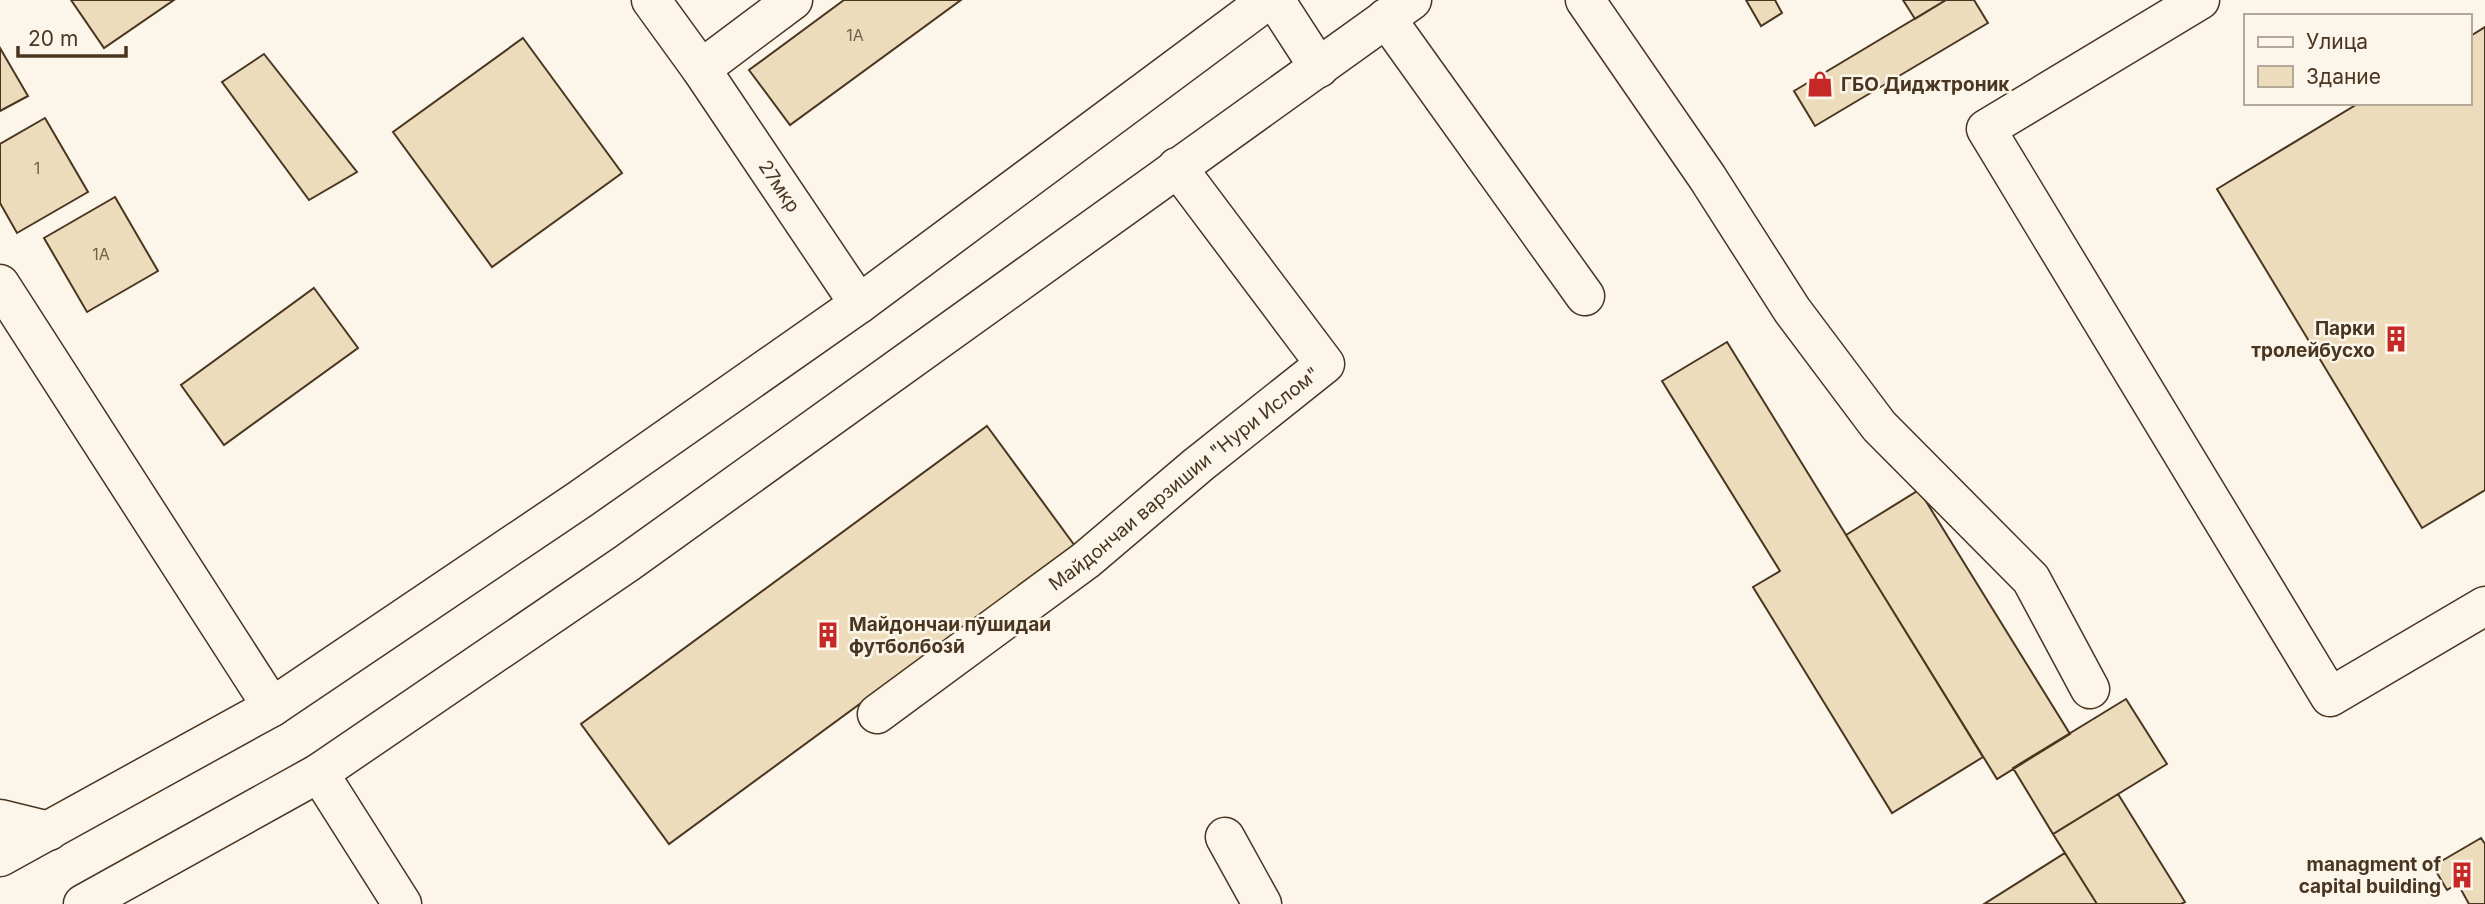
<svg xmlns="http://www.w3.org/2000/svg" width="2485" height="904" font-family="Inter,sans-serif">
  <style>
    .building { fill: #ecdcbc; stroke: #4a3520; stroke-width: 2 }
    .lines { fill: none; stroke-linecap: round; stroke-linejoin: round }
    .minor-casing { stroke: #4a3520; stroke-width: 41 }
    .highway-casing { stroke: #4a3520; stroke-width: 41 }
    .minor { stroke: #fbf6e9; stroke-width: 38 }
    .highway { stroke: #fbf6e9; stroke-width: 38 }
    .labels { text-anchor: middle; stroke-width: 5; stroke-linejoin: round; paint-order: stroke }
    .number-label { font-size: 16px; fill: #725f47 }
    .poi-label { font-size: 19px; font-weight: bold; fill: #4a3520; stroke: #fbf6e9; text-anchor: start }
    .street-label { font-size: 19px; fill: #4a3520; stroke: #fbf6e9 }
  </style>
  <rect width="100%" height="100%" fill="#fbf6e9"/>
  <path class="building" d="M71 0H174L104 48Z
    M844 0H961L790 125 749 70Z
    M1746 0H1775L1782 13 1761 26Z
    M1903 0H1946L1915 19Z
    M1946 0H1974L1988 23 1815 126 1794 91Z
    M2485 27V490L2422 528 2217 189 2359 103H2469V37Z
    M523 38 622 173 492 267 393 132Z
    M0 48 28 96 0 111Z
    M264 54 357 172 309 200 222 82Z
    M45 118 88 192 17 233 0 203V144Z
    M115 197 158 271 87 312 44 238Z
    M314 288 358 348 224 445 181 385Z
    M1727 342 1983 757 1892 813 1753 587 1780 571 1662 381Z
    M987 426 1075 546 669 844 581 724Z
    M1919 490 2070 734 1997 779 1846 535Z
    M2126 699 2167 764 2053 834 2013 768Z
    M2118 794 2185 902 2181 904H2097L2053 834Z
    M2481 838 2485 844V904H2469L2458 884 2447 890 2433 866Z
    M2065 853 2097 904H1984Z"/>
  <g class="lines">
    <g class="minor-casing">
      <g id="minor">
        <path d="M651 0 701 69"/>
        <path id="s1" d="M793 0 701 69 859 304"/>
        <path d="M1275 0 1319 68"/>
        <path d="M1585 0 1707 177 1792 310 1879 426 2031 579 2090 689"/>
        <path d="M2200 0 1986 129 2330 697 2485 606"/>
        <path d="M1386 18 1585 296"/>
        <path d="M0 284 272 707"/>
        <path id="s2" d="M877 714 1086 560 1198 465 1325 364 1177 167"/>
        <path d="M319 773 402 904"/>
        <path d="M0 819 49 831"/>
        <path d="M1225 837 1262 904"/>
      </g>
    </g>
    <g class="highway-casing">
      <path id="highway" d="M0 857 272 707 579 500 859 304 1268 0
        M83 904 319 773 627 563 1412 0"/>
    </g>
    <use href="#minor" class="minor"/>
    <use href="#highway" class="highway"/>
  </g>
  <defs>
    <g id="shop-bare" transform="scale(2.1)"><path d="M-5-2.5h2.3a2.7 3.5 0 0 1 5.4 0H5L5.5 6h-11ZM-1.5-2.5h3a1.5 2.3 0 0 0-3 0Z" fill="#c62828" stroke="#fbf6e9" stroke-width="2.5" paint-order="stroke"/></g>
    <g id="building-bare" transform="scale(2.1)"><path d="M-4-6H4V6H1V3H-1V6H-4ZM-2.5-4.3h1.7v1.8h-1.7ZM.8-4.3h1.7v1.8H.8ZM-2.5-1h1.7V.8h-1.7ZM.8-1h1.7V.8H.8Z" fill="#c62828" stroke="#fbf6e9" stroke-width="2.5" paint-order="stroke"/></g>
  </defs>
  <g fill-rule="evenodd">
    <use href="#shop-bare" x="1820" y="84"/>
    <use href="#building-bare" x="2396" y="339"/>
    <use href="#building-bare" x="828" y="635"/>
    <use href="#building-bare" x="2462" y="875"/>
  </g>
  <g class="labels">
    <g class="number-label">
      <text x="855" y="41">1А</text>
      <text x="37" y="174">1</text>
      <text x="101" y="260">1А</text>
    </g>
    <g class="poi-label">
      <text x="1841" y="91">ГБО Диджтроник</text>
      <text x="2375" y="335" text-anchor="end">Парки<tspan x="2375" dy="22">тролейбусхо</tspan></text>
      <text x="849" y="631">Майдончаи пӯшидаи<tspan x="849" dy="22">футболбозӣ</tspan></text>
      <text x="2441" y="871" text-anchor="end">managment of<tspan x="2441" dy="22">capital building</tspan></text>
    </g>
    <g class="street-label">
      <text dy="7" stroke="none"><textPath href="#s1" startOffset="256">27мкр</textPath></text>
      <text dy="7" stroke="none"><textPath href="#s2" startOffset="387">Майдончаи варзишии "Нури Ислом"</textPath></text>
    </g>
  </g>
  <rect x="2244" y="14" width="228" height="91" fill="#fbf6e9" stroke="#b4a999" stroke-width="2"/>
  <rect x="2258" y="37" width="35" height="10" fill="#fbf6e9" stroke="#b4a999" stroke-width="2"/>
  <text x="2306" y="49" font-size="21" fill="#4a3520">Улица</text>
  <rect x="2258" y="66" width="35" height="21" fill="#ecdcbc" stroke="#b4a999" stroke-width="2"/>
  <text x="2306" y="84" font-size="21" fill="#4a3520">Здание</text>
  <path d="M18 46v10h108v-10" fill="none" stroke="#4a3520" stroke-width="3.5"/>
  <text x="28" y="46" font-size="21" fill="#4a3520" stroke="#fbf6e9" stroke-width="5" paint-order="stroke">20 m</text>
</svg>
